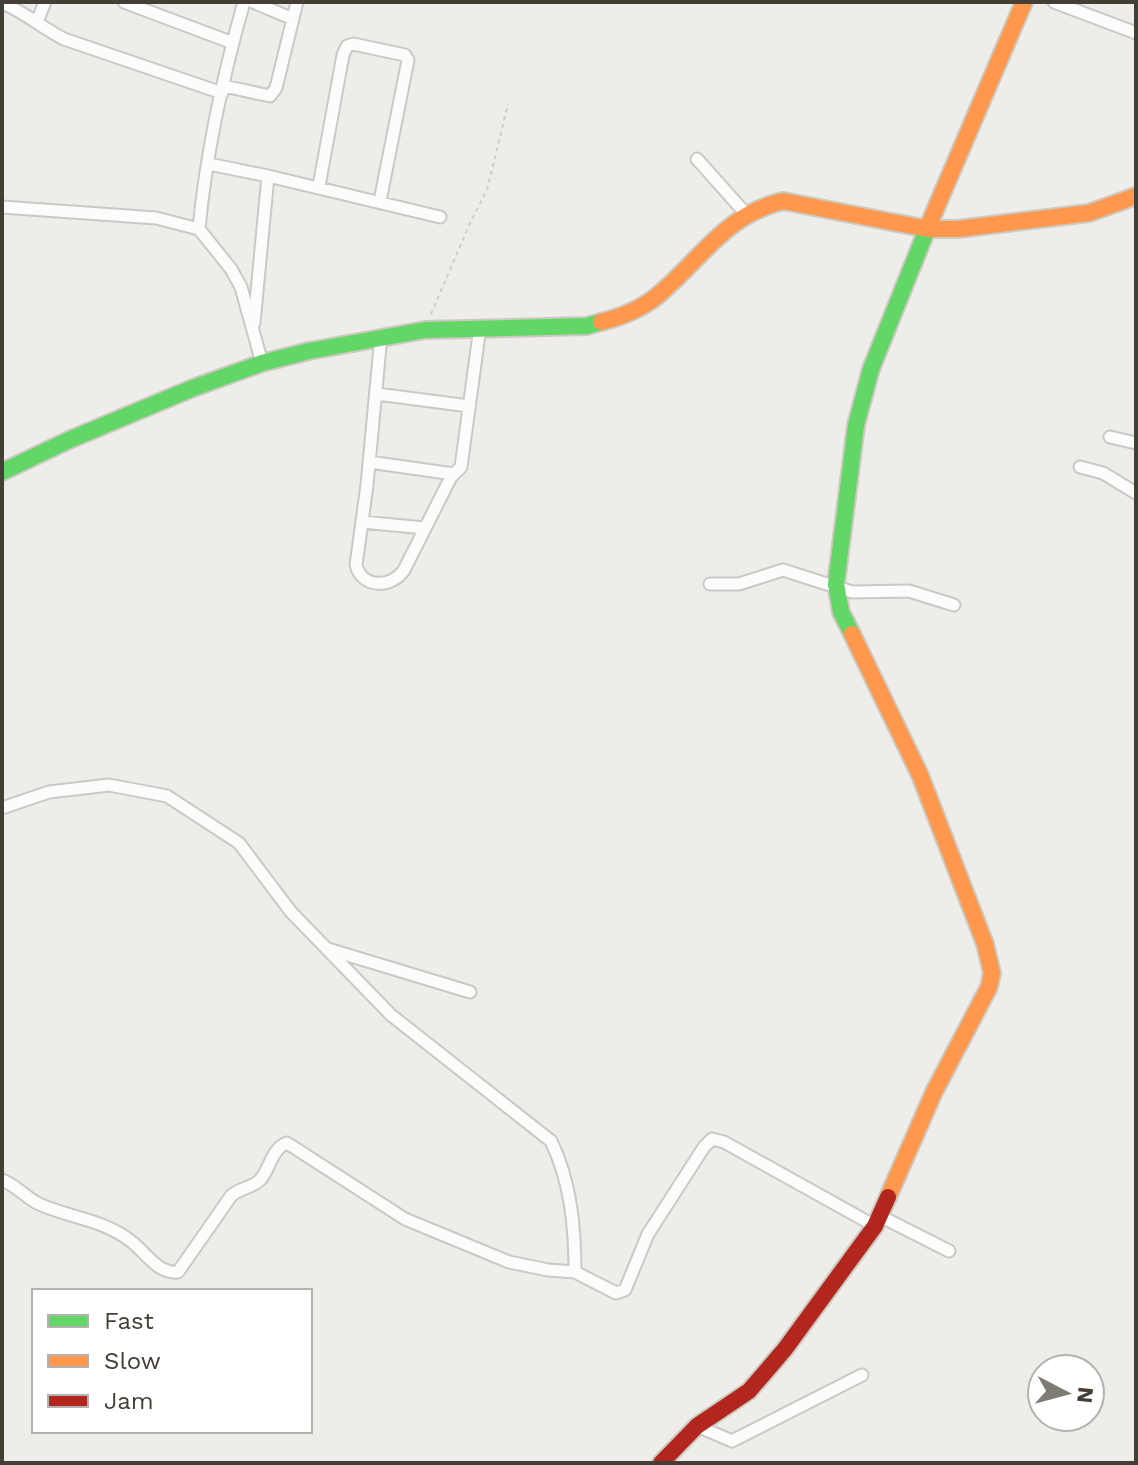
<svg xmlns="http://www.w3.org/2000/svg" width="1138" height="1465" font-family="'Work Sans',sans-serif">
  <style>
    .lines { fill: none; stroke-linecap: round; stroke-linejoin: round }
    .street-casing { stroke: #cbc9c5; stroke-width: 15 }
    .fast-casing { stroke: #cccac0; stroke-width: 20 }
    .slow-casing { stroke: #cccac0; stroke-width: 20 }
    .jam-casing { stroke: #cccac0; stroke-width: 20 }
    .path { stroke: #cfcdca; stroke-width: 2; stroke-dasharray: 4 4; stroke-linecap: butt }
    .street { stroke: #fcfcfc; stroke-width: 11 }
    .fast { stroke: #63d668; stroke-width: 16 }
    .slow { stroke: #ff974d; stroke-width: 16 }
    .jam { stroke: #b3261e; stroke-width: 16 }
  </style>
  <rect width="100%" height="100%" fill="#eeede9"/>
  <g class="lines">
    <g class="street-casing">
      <path id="street" d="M124 2 233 43
        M244 2C223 76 206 153 199 229L231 269 241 287 262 363
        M253 2 293 19
        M1054 2 1136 33
        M2 3C25 12 42 28 64 39L222 93
        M37 22 45 2
        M224 86 270 96 276 88 297 2
        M697 159 746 214
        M209 164 268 176
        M319 186 343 55 347 46 353 44 405 55 408 60 380 201
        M2 207 156 218 199 229
        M254 323 268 176 440 217
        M381 336 367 485 356 565C362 589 392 588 404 570L451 477 461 467 480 327
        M377 394 469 406
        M1110 437 1136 443
        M369 462 454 474
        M1080 467 1103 473 1136 493
        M363 522 424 528
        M710 584H739L783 570 852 592 909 591 954 605
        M2 808 49 792 109 785 167 796 239 843 291 912 391 1015 551 1141C571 1182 575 1228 575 1272L616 1293 625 1290 648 1234 704 1147 712 1139 724 1142 875 1226
        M328 949 470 992
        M2 1180C16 1185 25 1197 39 1204 70 1218 103 1219 132 1242 146 1253 158 1274 178 1272L231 1196C239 1188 252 1188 260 1180 270 1169 272 1148 287 1143L405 1219 509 1262 548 1270 575 1272
        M880 1216 949 1251
        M697 1426 732 1441 862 1375"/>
    </g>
    <g class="fast-casing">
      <path id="fast" d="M2 472 69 440 193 388 262 363 309 351 425 330 587 326 601 322
        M852 634 841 612 836 584 856 425 871 369 930 222"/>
    </g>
    <g class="slow-casing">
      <path id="slow" d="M930 222 1024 2
        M601 322C621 317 641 309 657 296 700 261 724 215 783 201L928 229H958L1089 213 1136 196
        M852 634 920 775 985 944 992 973 989 987 934 1092 888 1197"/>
    </g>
    <g class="jam-casing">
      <path id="jam" d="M661 1463 697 1426 749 1391 785 1349 875 1226 888 1197"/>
    </g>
    <path class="path" d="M431 314 470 223 487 190 508 104"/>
    <use href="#street" class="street"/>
    <use href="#fast" class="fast"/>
    <use href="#slow" class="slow"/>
    <use href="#jam" class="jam"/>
  </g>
  <rect width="1138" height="1465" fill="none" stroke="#433f36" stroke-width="8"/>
  <rect x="32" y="1289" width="280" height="144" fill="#ffffff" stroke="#b4b2af" stroke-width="2"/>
  <rect x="48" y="1315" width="40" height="12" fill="#63d668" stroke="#b4b2af" stroke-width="2"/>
  <text x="104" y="1329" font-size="24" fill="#433f36">Fast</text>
  <rect x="48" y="1355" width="40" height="12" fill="#ff974d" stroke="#b4b2af" stroke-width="2"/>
  <text x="104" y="1369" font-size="24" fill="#433f36">Slow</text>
  <rect x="48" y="1395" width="40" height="12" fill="#b3261e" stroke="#b4b2af" stroke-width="2"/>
  <text x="104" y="1409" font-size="24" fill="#433f36">Jam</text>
  <g transform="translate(1066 1393) rotate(96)"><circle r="38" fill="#ffffff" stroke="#b4b2af" stroke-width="2"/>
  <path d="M0-6L14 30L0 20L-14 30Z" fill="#7f7c75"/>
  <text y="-12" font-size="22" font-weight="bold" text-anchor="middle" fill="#433f36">N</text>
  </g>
</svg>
